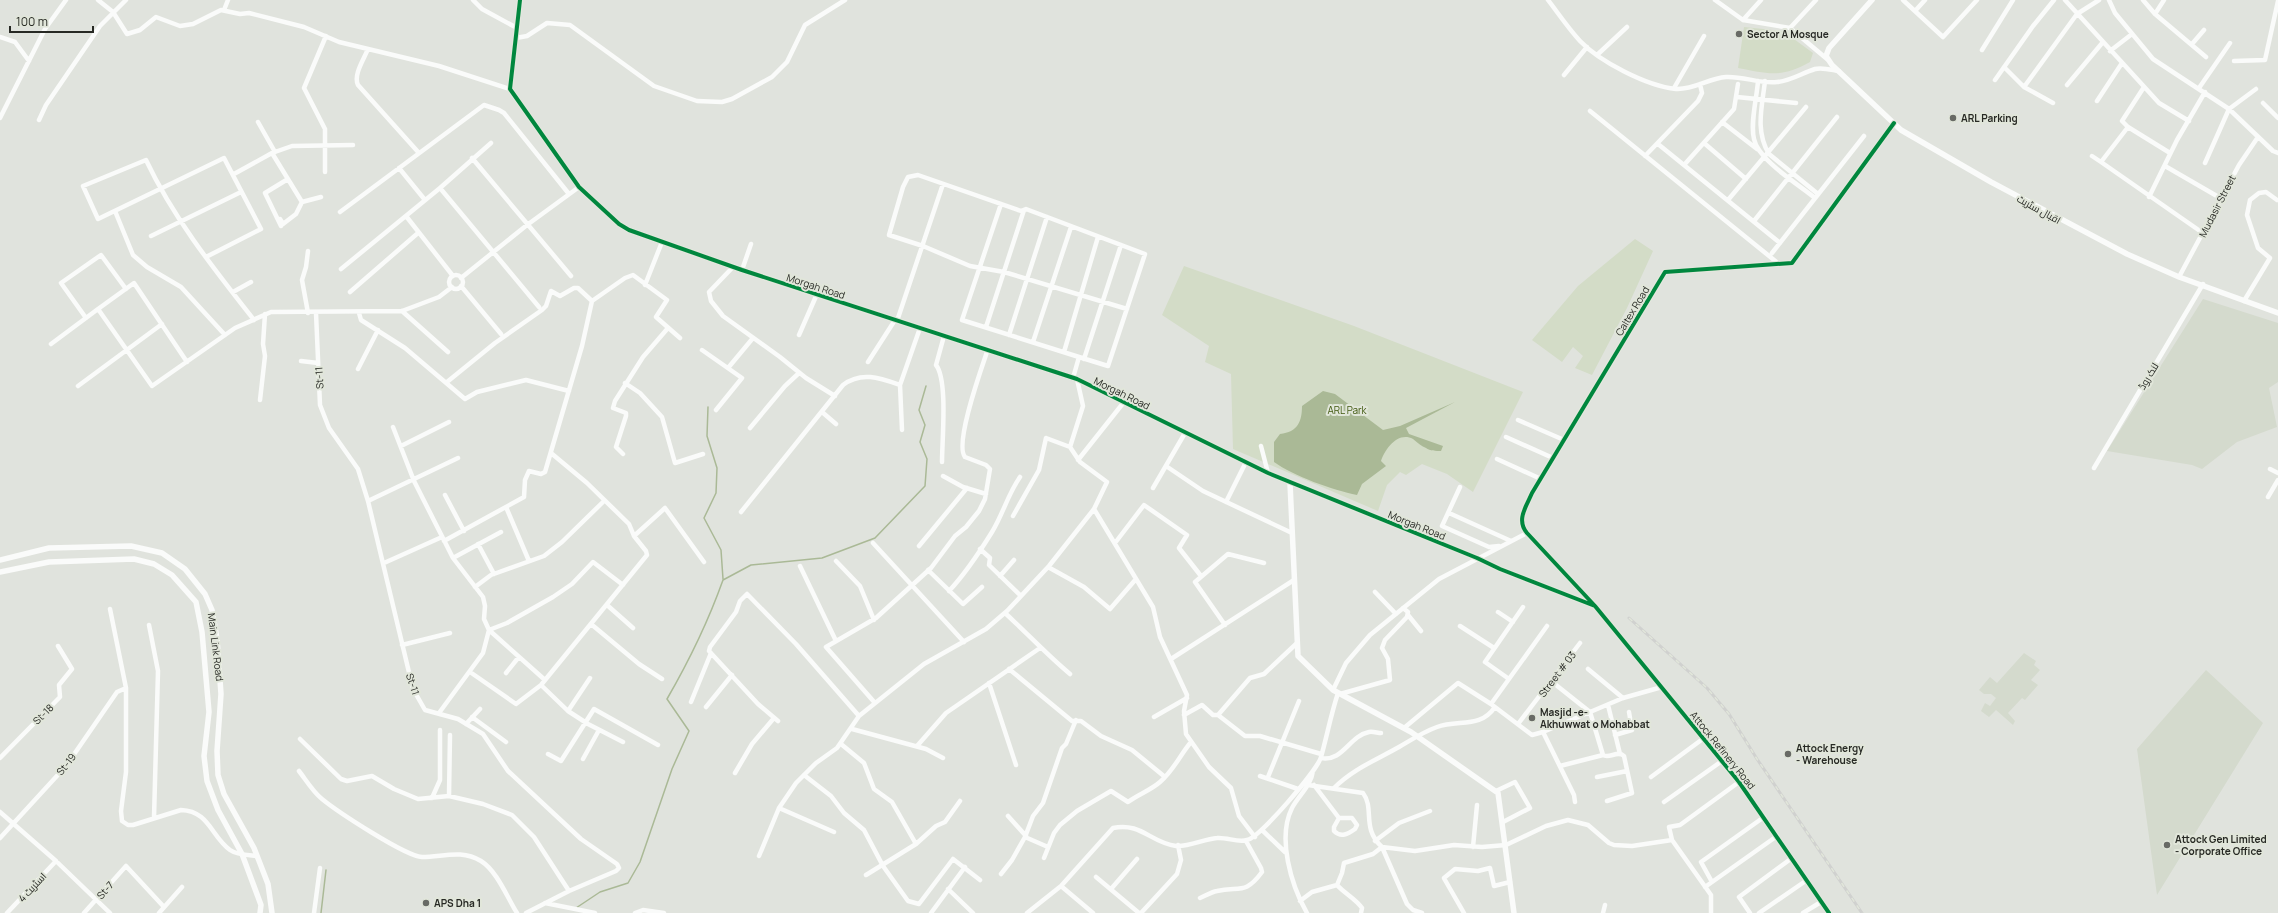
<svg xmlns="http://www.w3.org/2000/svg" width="2278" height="913" font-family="Manrope,Cairo,sans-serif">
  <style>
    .built { fill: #d4dacd }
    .green { fill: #d3dcc7 }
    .water { fill: #aab996 }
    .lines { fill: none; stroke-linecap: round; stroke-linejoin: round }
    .stream { stroke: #aab996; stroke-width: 1.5 }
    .minor { stroke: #fafbfa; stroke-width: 4.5 }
    .tertiary { stroke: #fafbfa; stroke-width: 5.5 }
    .rail-casing { stroke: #d0d1cf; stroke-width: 3 }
    .rail { stroke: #e1e6da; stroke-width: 1.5; stroke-dasharray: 4.5; stroke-linecap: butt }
    .cycleway-casing { stroke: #e1e6da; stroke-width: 6 }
    .cycleway { stroke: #00873e; stroke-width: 4 }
    .poi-dot { fill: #686a65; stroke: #e1e6da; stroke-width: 1.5 }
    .labels { text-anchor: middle; stroke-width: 4; stroke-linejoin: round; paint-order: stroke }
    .poi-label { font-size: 10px; font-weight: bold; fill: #272924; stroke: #e1e6da; text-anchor: start }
    .street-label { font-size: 10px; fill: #272924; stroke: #e1e6da }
    .park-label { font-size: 10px; fill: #415910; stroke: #e1e6da }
  </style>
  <rect width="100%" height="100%" fill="#e0e3dd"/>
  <path class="built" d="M2203 299 2278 323V382L2269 388 2277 427 2237 442 2202 469 2192 465 2107 451Z
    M2024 653 2036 661 2034 665 2040 670 2031 680 2038 685 2025 700 2022 698 2008 713 2015 721 2013 725 1996 710 1989 717 1981 711 1985 703 1990 706 1996 698 1991 694H1984L1979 690 1990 677 1997 683Z
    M2206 670 2263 723 2157 895 2137 749Z"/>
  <path class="green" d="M1744 27 1783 31 1813 53 1810 62C1781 78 1769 74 1738 68Z
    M1635 239 1653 251 1627 308 1592 375 1575 368 1583 356 1573 347 1562 362 1532 340 1578 286Z
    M1184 266 1354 326 1523 392 1473 492 1447 474 1422 464 1406 475 1400 472 1387 485 1378 511 1233 449 1231 374 1205 362 1209 346 1162 315Z"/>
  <path class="water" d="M1323 391 1335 394 1383 430 1400 426 1455 402 1406 428 1409 434 1443 446 1441 451C1436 451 1430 451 1426 448 1421 446 1417 442 1413 439 1398 431 1385 449 1381 461L1386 466 1362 484 1357 495C1333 490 1293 476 1274 462V442L1280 434C1298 432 1302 421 1302 406Z"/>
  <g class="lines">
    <path class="stream" d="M708 407 707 436 717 468 716 493 704 518 721 550 723 579
      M576 908 600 892 628 883 640 862 672 769 689 731 667 699C689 661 708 622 723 580L751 565 822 558 875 538 925 486 927 459 920 442 925 425 919 410 926 386
      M321 913 326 870"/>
    <path class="minor" d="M98 0 113 12 127 34 140 30 156 17 180 26 193 24 221 10 240 14 249 13 304 27 339 42 439 66 510 89
      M473 0 482 9 517 28
      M1548 0C1558 13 1568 28 1580 41 1600 62 1647 86 1676 89 1694 90 1709 78 1726 77 1743 76 1760 84 1777 82 1791 81 1802 73 1815 69 1822 67 1832 70 1839 71
      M1715 0 1743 20 1790 28 1827 59
      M1903 0 1943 37 1977 0
      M2065 0 2159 103 2189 121
      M2109 0 2115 13 2153 59 2229 109 2273 151 2278 153
      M2143 0 2155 14 2206 57
      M224 10 228 0
      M1915 11 1925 0
      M2155 14 2164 0
      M1743 20 1761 0
      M1790 28 1816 0
      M0 37 15 42 29 61
      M516 38 527 36 547 23 570 25 654 86 697 101 722 102 732 99 772 77 787 62 805 25 845 0
      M2192 44 2204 30
      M368 49C364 59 353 75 358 85L419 153
      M1982 50 2013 0
      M2110 51 2132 34
      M1597 55 1627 27
      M2234 61 2265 60 2278 1
      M2004 67 2024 87 2053 103
      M1564 75 1587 47
      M1995 80 2033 26 2054 0
      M1758 81C1757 97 1750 123 1754 139 1758 160 1798 184 1815 198
      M1765 81C1762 107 1755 131 1769 154L1818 194
      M2067 85 2103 42
      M2024 87 2077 14 2099 0
      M2144 87 2122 121 2128 127 2170 153
      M1674 88 1704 36
      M2199 88 2230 43
      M1737 97 1796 103
      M2097 101 2122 63
      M2263 103 2278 118
      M1590 111 1779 264
      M0 118 45 29 66 0
      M39 120 46 105 100 26 126 0
      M258 122 275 152
      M1722 122 1757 149
      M2128 127 2101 162 2200 231H2205
      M491 143 440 188 539 307
      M1704 143 1746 179
      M1658 144 1780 243
      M272 153 302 202
      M1645 156 1698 101 1702 93 1700 84
      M2092 156 2101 162
      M472 158 571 276
      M2205 163 2229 109 2256 89
      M1684 165 1734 109 1738 84
      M2165 166 2222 199
      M399 168 425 200
      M325 172V129L304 88 326 36
      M234 174 272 153 292 146 353 145
      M2149 197 2177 140 2205 92
      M1728 200 1806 107
      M1001 204 962 320 1079 357
      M115 211 133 255 147 267 181 287 225 335
      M340 212 484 105 499 110 504 113 569 194
      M406 216 453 276
      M280 219 283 224 296 214 302 202 321 197
      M1754 221 1837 117
      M281 226 265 193 288 179
      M151 236 241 192
      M1772 253 1864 136
      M206 257 261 229 224 158 98 219 83 186 146 160C174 219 214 269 254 320
      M733 267 709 292 711 301 723 316 780 357 806 378 835 396
      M341 269 440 188
      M742 270 751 244
      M449 282a7 7 0 1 1 14 0a7 7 0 1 1-14 0Z
      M2179 277 2239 165 2258 137
      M461 278 527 225 579 187
      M645 285 662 242
      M461 286 501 334
      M233 292 251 282
      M350 292 418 233
      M2244 301 2270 258 2258 248 2247 215 2250 200 2259 193 2266 192 2277 200
      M402 311 448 352
      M308 313 302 280 306 267 308 251
      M316 313 320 405 329 428 358 469 368 501 413 689 425 710 458 719 483 734 508 771 581 839 617 864 619 868 616 871 569 891 526 913
      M359 313 361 320 405 348 465 399 477 392 526 380 569 391
      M86 318 61 283 101 255 126 289
      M897 321 943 184
      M986 327 1024 210
      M799 335 817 294
      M1009 335 1047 217
      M1033 342 1071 227
      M51 344 98 309
      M702 350 742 378 716 410
      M1064 352 1098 237
      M1084 359 1121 245
      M301 361 318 363
      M187 362 134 283 98 309 152 386 235 328 271 312 402 311 439 297 452 287
      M868 362 895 320
      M728 368 753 338
      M358 369 378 330
      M1073 378 1079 357 1108 366 1145 254 1026 209 1021 211 918 175 908 177 903 187 889 235 923 246 970 266 1004 272 1127 309
      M447 382 495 343 542 310 546 306 551 291 560 296 574 288H578L592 301
      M625 383 640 393 662 417 675 463 703 454
      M78 386 162 324
      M260 400 265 356 263 344 265 314
      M822 412 836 424
      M1518 420 1564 440
      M393 427 414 481 453 558 483 597 485 606 484 619 489 630 545 680
      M750 428 785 386 799 373
      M902 430 900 385 920 328
      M1506 437 1553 458
      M401 446 449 422
      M1261 446 1268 473
      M623 454 616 447 626 416V413L613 408 615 401 643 357 668 328
      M1497 459 1541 479
      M1078 460 1124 402
      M942 462C942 441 948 380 936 365L944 336
      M1166 466 1203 491 1292 533
      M2094 468 2203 284
      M2270 469 2278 473
      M943 476 963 487 986 494
      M1460 487 1442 526 1489 547 1499 546
      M1153 488 1185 433
      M445 495 464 531
      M2268 497 2278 480
      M368 501 458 458
      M1226 502 1246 462
      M506 507 529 561
      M1094 509 1153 607 1160 637 1187 695 1184 711 1186 734 1209 767 1231 788 1239 816 1255 837
      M741 512 843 385C861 371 880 378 900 385
      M1449 513 1511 541
      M1013 516 1039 470 1046 438 1070 447
      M634 536 665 508 704 562
      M444 541 524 497 525 480 529 471 541 474 545 472 582 346 592 301 625 278 633 275 667 300 656 317 680 338
      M873 543 964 642
      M1115 543 1144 505 1187 535 1179 548 1201 576
      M478 544 494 574
      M919 546 967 488
      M980 549 990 558 989 565 1021 596
      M453 558 501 532
      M836 561 860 586 874 620
      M384 563 442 537
      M800 566 836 641
      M1048 567 1084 587 1110 609 1136 579
      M928 570 963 604 982 587
      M1000 576 1014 560
      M475 587 491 575 544 556 562 542 604 501
      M949 591C966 573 979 553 992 532 1003 514 1008 494 1020 477
      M1375 592 1396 614
      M607 605 633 628
      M110 609 126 688V772L121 811 122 821 128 825H133L181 810C209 811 211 836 230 850 237 855 248 855 257 856
      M1498 612 1513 622
      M1005 613C1028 634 1047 655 1070 674
      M1408 615 1421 631
      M591 624 639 664 662 679
      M149 625 158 671 154 818
      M1225 625 1195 582 1228 554 1264 563
      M1460 626 1494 648
      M402 645 450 633
      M1171 659 1294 580
      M1009 669 1072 721H1081L1101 736 1132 750 1165 777
      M1588 669 1623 698
      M470 672 516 704 541 685 647 555 646 551 634 536 629 524 587 483 551 453
      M506 673 518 658
      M1509 679 1485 662 1523 607
      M1551 681 1590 712 1603 755C1609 759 1618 750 1624 756L1632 793 1607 801
      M989 683 1016 765
      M541 685 568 711 588 724 623 742
      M1333 690 1346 663 1370 635 1439 579 1527 533
      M1340 694 1390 680 1388 659 1382 648 1385 640 1407 617 1408 612 1403 608
      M691 702 711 653
      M875 703 826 647 876 618 931 568 955 536 966 527 979 511 985 499 990 469 986 465 965 457C954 444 982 367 988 349
      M1491 704 1547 626
      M1608 705 1620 754
      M706 707 732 675
      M568 711 590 678
      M439 713 483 653 489 630 507 623 553 597 572 584 593 562 623 585
      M1184 715 1202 705 1213 715H1218L1245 736H1260L1321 754
      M1218 715 1250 678 1264 674 1296 644
      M472 717 506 742
      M1154 717 1187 698
      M778 721 758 704 709 651 710 647 736 612 740 601 747 594 796 644 859 716
      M466 724 480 709
      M1518 724 1580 643
      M1404 728 1458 683 1491 704 1532 735 1543 732 1623 698 1662 687
      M852 729 926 749 943 758
      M1543 732 1574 795 1575 802
      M1615 735 1632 730 1629 712
      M300 739 341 779 347 781 372 776 394 789 418 799 449 796 483 804 512 815 534 837 569 891
      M841 744 864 763 874 789 892 802 916 844
      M917 746 946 713 1040 648
      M548 754 561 761 594 709 658 745
      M0 758 60 697 59 685 72 669 58 646
      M1321 758C1343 762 1349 736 1369 732 1372 731 1378 733 1381 733
      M583 759 599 730
      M1560 766 1603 755
      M299 771C306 780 313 792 322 799 338 812 405 856 422 857 443 857 461 849 481 861 497 871 507 897 517 913
      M735 773 752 744 774 718
      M804 775 831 796 844 813 864 830 883 866 908 901 919 904 953 859 980 880
      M1260 776 1298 789
      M1268 777 1299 701
      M1597 777 1627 771
      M1651 777 1704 738
      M1308 785 1363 793C1375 809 1361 828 1382 847L1415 851 1454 845 1482 847 1506 845 1546 826 1568 820 1588 825 1609 843 1614 845 1632 846 1672 840 1711 895V913
      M1314 785 1339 818 1334 827V831C1341 838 1348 834 1355 829L1357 825 1352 818H1339
      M1334 788C1353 769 1376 760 1399 747 1411 740 1423 732 1437 727 1459 719 1480 729 1495 707
      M1496 791 1515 782 1530 808 1503 822
      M449 796 450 735
      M432 798 440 780V730
      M1664 802 1722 761
      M779 808 834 832
      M0 812 56 861 110 913
      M1008 816 1026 836
      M1262 830 1285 852
      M1025 837 1048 847
      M0 838 66 766 117 692 126 688
      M1672 840 1669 827 1680 825 1739 782
      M1375 841 1399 823 1430 811
      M1473 847 1477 805
      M759 856 779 808 796 783 816 763 837 748 859 716 924 664 986 629 1007 611 1049 566 1094 509 1107 482 1080 462 1070 447 1083 406 1077 379
      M1044 858 1054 833 1060 825 1077 811 1111 791 1128 802C1139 794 1151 790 1160 782 1174 770 1180 755 1191 742
      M1001 874 1012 860 1025 837 1033 816 1043 803 1062 748 1066 744 1076 720
      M866 875 916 844 936 826 945 822 960 801
      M1096 877 1139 913
      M1712 882 1701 862 1764 817
      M1337 885C1344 893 1356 899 1362 908L1361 913
      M1061 886 1093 913
      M1705 887 1777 836
      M948 889 973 913
      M1111 889 1137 859
      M1200 898C1205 896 1211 892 1217 891 1240 886 1245 895 1262 872L1261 868 1246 841
      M1300 901 1312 892 1337 885 1342 873 1344 863 1373 854 1382 847 1407 904 1413 910 1422 913
      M545 903 595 913
      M7 913 56 861
      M84 913 126 866 164 907
      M159 913 182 887
      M314 913 320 868
      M635 913 643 910 664 913
      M931 913 965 867
      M1027 913 1061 886 1113 828C1141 822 1151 843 1176 846 1189 847 1204 839 1217 838 1227 837 1238 843 1247 840 1260 837 1317 771 1321 757 1327 736 1331 714 1338 693
      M1141 913 1177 874 1181 860 1178 845
      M1307 913C1291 885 1277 838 1292 808 1299 795 1311 786 1313 771
      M1464 913 1445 880 1444 878 1455 869 1478 871 1490 868 1494 886 1510 882
      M1603 913 1605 905
      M1750 913 1739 897 1792 858
      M1759 913 1807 880
      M1803 913 1821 902"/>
    <path class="tertiary" d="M520 0 510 89 579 187 619 224 629 230 742 270 1077 379 1268 473 1477 558 1500 569 1595 606
      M1872 0 1829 48 1826 56 1832 65 1901 130 1991 182 2127 254 2179 277 2278 313
      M1290 483 1298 656 1333 690 1411 732 1498 793 1514 913
      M0 560 49 548 131 546 162 553 185 569 205 594 212 610 217 639 221 694 217 751 218 775 224 794 254 848 268 884 272 913
      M0 572 49 562 134 559 154 564 172 575 196 602 202 632 209 712 204 756 207 781 218 810 242 854 261 905 260 913
      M1829 913 1739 782 1595 606 1527 533C1516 520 1526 507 1532 493L1665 272 1792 263 1894 123"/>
    <g class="rail-casing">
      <path id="rail" d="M1629 618 1707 688 1729 714 1757 759 1862 913"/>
    </g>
    <use href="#rail" class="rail"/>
    <g class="cycleway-casing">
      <path id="cycleway" d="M520 0 510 89 579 187 619 224 629 230 742 270 1077 379 1268 473 1477 558 1500 569 1595 606
        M1829 913 1739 782 1595 606 1527 533C1516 520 1526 507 1532 493L1665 272 1792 263 1894 123"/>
    </g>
    <use href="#cycleway" class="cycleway"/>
  </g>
  <g class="poi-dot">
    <circle cx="1739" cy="34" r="4"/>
    <circle cx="1953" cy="118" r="4"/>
    <circle cx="1532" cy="718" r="4"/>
    <circle cx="1788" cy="754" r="4"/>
    <circle cx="2167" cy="845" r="4"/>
    <circle cx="426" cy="903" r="4"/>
  </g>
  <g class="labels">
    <g class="poi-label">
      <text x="1747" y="38">Sector A Mosque</text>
      <text x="1961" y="122">ARL Parking</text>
      <text x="1540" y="716">Masjid -e-<tspan x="1540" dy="12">Akhuwwat o Mohabbat</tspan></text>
      <text x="1796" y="752">Attock Energy<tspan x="1796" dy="12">- Warehouse</tspan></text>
      <text x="2175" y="843">Attock Gen Limited<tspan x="2175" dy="12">- Corporate Office</tspan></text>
      <text x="434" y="907">APS Dha 1</text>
    </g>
    <g class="street-label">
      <text transform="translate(2217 206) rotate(-63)" y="4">Mudasir Street</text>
      <text transform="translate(2039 209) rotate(29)" y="4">اقبال سٹریٹ</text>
      <text transform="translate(816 286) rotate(18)" y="4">Morgah Road</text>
      <text transform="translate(1632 311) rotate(-59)" y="4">Caltex Road</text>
      <text transform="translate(2148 376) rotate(-59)" y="4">لنک روڈ</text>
      <text transform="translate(319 378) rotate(-93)" y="4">St-11</text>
      <text transform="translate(1122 393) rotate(26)" y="4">Morgah Road</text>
      <text transform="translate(1417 525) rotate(22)" y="4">Morgah Road</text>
      <text transform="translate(216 647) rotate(83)" y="4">Main Link Road</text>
      <text transform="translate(1557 674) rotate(-53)" y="4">Street # 03</text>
      <text transform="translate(413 684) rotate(72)" y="4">St-11</text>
      <text transform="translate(43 714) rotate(-45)" y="4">St-18</text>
      <text transform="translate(1723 750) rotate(51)" y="4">Attock Refinery Road</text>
      <text transform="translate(66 764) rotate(-52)" y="4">St-19</text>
      <text transform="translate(32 887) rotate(-47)" y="4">اسٹریٹ 4</text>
      <text transform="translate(105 890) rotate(-48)" y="4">St-7</text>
    </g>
    <g class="park-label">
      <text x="1347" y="414">ARL Park</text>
    </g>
  </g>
  <path d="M10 26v6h83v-6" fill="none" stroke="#272924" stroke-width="2"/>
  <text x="16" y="26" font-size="12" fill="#272924" stroke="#e1e6da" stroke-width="3" paint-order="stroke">100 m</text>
</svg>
